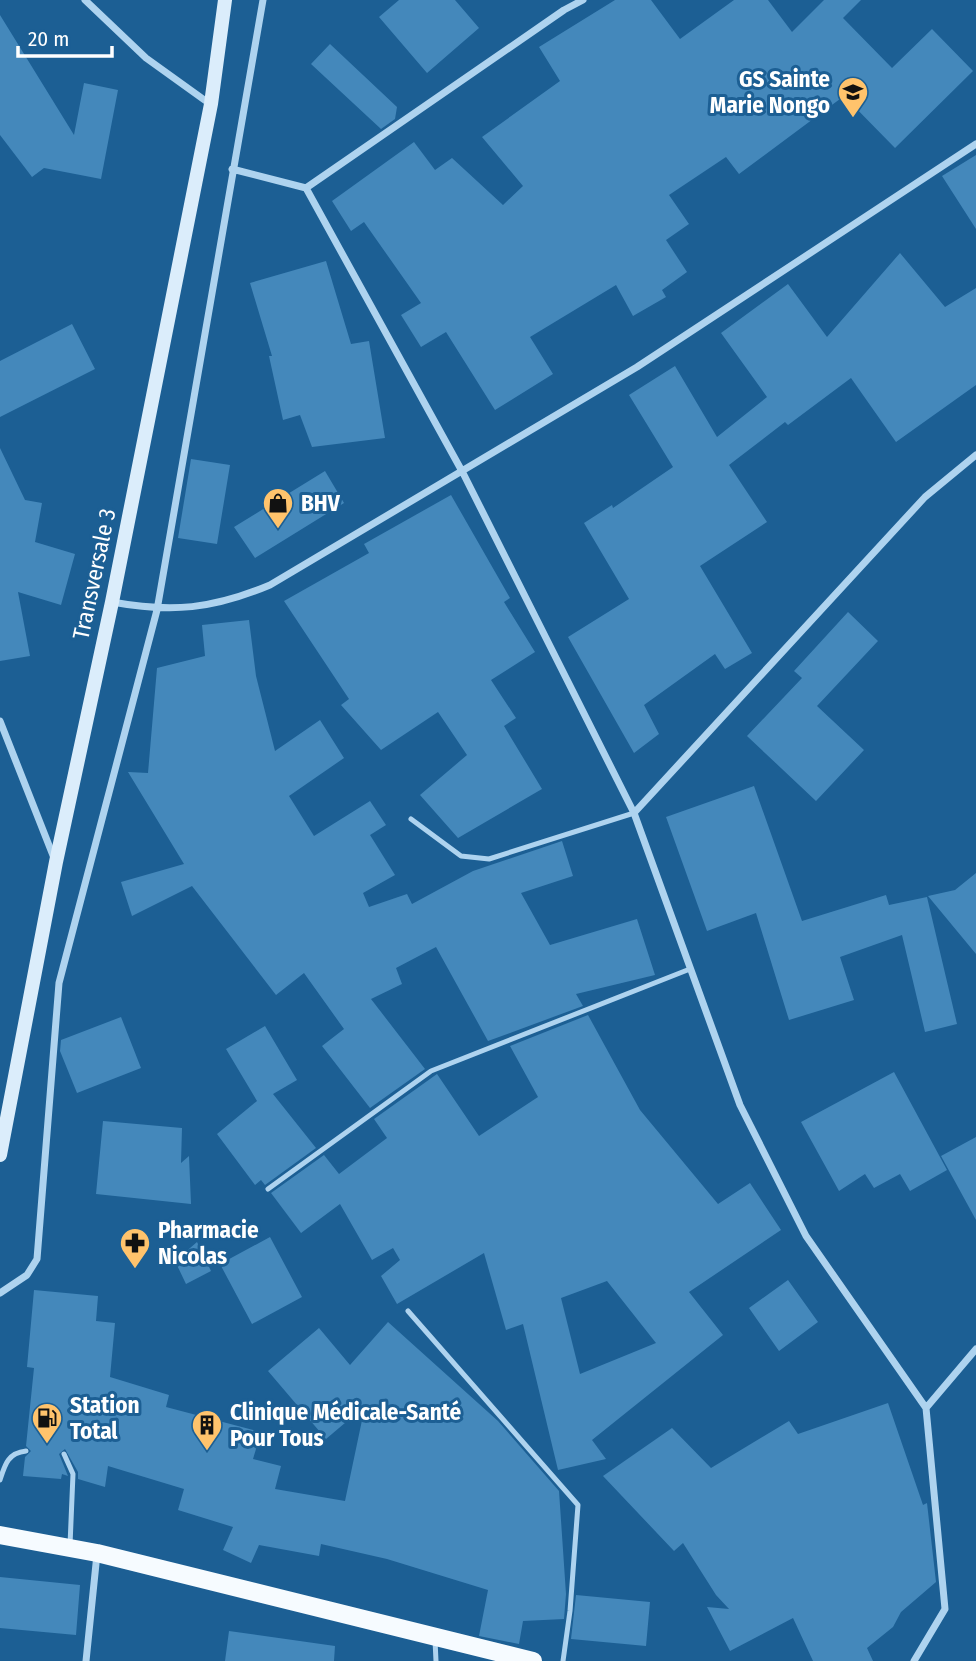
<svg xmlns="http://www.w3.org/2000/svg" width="976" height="1661" font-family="'Fira Sans Condensed',sans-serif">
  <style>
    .building { fill: #48b; fill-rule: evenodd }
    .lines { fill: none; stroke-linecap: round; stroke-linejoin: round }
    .lane { stroke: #aed3ef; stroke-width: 5 }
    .street { stroke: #aed3ef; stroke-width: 7 }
    .secondary { stroke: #dbedfb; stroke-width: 14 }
    .primary { stroke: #f6fbff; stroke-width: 18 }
    .labels { text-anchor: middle; stroke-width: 6; stroke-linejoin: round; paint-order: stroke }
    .poi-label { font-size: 23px; font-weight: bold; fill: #fff; stroke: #1c5f94; text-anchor: start }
    .street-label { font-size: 23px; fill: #fff; stroke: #1c5f94 }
  </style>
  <rect width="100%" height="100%" fill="#1c5f94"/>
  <path class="building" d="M399 0H455L479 28 427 73 379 17Z
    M615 0H651L680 39 734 0H768L792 32 824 0H861L843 18 892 68 932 29 973 71 895 148 844 96 739 174 726 157 669 195 689 224 666 240 687 272 662 290 666 297 633 316 616 285 530 337 553 374 495 410 446 332 421 347 401 315 421 303 364 222 351 231 332 201 414 142 435 170 452 158 503 205 523 186 482 137 560 81 539 47Z
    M0 15 74 135 84 83 118 90 101 179 44 168 32 177 0 135Z
    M330 44 397 107 395 119 381 129 311 64Z
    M976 155V229L942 176Z
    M900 253 945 307 976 288V385L896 442 851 378 788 425 785 422 729 465 767 522 700 566 752 653 725 669 715 654 644 705 659 734 634 753 568 637 629 599 584 523 612 505 613 508 673 467 629 395 675 366 717 437 767 397 721 333 788 284 827 337Z
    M326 261 351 344 369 341 385 438 312 447 300 415 283 420 269 356H272L250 283Z
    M72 324 95 369 0 417V361Z
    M0 448 25 500 42 503 35 542 75 554 61 605 18 592 30 656 0 661Z
    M191 459 230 465 217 544 178 538Z
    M325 471 344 503 255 558 234 527Z
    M451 495 510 598 504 602 535 652 491 680 516 718 504 726 542 789 458 838 420 795 467 755 438 712 381 750 341 705 349 699 284 601 369 553 364 544Z
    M848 612 878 641 817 706 864 750 816 801 747 736 802 678 794 671Z
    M249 620 256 676 275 751 320 720 344 758 289 796 314 836 370 801 386 825 370 835 395 875 363 893 369 907 407 894 412 904 473 871 562 841 573 876 521 893 550 945 637 919 655 975 576 994 583 1006 488 1041 436 947 396 968 402 984 371 999 425 1069 370 1108 322 1046 344 1029 304 973 276 995 192 886 132 916 121 882 184 864 128 772 148 773 157 668 205 656 202 625Z
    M754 786 802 921 886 895 889 905 927 897 957 1024 925 1032 902 935 840 957 854 1000 789 1020 756 913 707 931 666 817Z
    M976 873V954L928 896 955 890Z
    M588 1015 640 1110 718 1204 750 1183 781 1230 689 1292 723 1335 592 1440 606 1459 558 1470 523 1324 506 1330 484 1253 397 1304 381 1276 400 1260 393 1248 372 1260 340 1204 301 1233 271 1193 324 1155 339 1174 387 1138 374 1119 437 1074 479 1136 538 1097 510 1046ZM607 1281 656 1343 580 1374 561 1298Z
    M121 1017 141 1068 77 1093 60 1051 61 1040Z
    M265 1026 297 1080 273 1094 316 1148 265 1185 261 1180 255 1185 217 1134 257 1101 226 1049Z
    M894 1072 947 1170 910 1191 900 1174 874 1188 865 1174 839 1191 801 1122Z
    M103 1121 182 1128 181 1163 189 1156 191 1204 96 1194Z
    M976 1137V1220L941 1156Z
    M270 1237 302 1297 252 1324 220 1264Z
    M197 1242 211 1271 186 1284 175 1261Z
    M788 1280 818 1322 779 1351 749 1308Z
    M34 1290 98 1296 96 1321 115 1323 110 1377 169 1395 166 1407 261 1432 253 1459 281 1466 275 1489 345 1501 365 1406 326 1439 268 1371 319 1328 350 1365 388 1322 498 1421 559 1491 566 1594 564 1619 523 1621 519 1644 479 1636 488 1590 387 1559 321 1544 319 1556 259 1545 251 1563 223 1550 233 1527 178 1510 184 1489 108 1466 105 1487 78 1479V1472L65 1449 59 1454 68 1476 62 1474 61 1479 23 1476 25 1457 31 1451 26 1446 34 1368 27 1367Z
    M888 1403 923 1505 927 1503 936 1582 901 1612 893 1627 867 1648 873 1661H813L793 1618 730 1651 707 1607 729 1609 716 1595 683 1543 674 1551 603 1476 672 1428 711 1468 789 1421 798 1434Z
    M0 1577 80 1585 76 1635 0 1628Z
    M576 1595 650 1602 646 1646 571 1639Z
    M229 1631 335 1646 334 1661H225Z"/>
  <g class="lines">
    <path class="lane" d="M411 819 461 856 489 859 634 813
      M268 1189 431 1071 690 969
      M408 1311 578 1505 570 1611 563 1661
      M64 1454 73 1474 70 1545
      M0 1480C5 1464 8 1453 26 1451
      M435 1640 436 1661"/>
    <path class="street" d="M85 0 146 58 210 104
      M232 169 306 188 463 473 634 813 740 1105 806 1236 926 1408
      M306 188 564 10 583 0
      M112 602C172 613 213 609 270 585L637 367 976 144
      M0 721 54 858
      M634 813 925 497 976 455
      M0 1293 27 1275 37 1259 59 983 157 610 263 0
      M86 1661 97 1554
      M914 1661 945 1609 926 1408 976 1349"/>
    <path class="secondary" d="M0 1155 56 862 112 602 211 104 225 0"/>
    <path class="primary" d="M0 1535 97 1553 533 1661"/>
  </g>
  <defs>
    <g id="school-pin" transform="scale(1.575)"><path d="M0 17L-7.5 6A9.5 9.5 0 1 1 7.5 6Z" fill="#ffc36c" stroke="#1c5f94"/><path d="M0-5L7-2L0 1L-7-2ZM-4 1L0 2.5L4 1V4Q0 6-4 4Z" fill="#111"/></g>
    <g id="shop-pin" transform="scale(1.575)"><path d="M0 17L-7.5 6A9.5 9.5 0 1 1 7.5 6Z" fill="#ffc36c" stroke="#1c5f94"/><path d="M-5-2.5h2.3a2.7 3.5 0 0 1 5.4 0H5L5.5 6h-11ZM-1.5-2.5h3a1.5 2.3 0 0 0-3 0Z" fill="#111"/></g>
    <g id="pharmacy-pin" transform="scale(1.575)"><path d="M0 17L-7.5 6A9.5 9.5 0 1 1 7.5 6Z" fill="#ffc36c" stroke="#1c5f94"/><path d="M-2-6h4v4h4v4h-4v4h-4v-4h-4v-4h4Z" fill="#111"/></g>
    <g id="fuel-pin" transform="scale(1.575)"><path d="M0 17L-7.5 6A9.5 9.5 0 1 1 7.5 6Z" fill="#ffc36c" stroke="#1c5f94"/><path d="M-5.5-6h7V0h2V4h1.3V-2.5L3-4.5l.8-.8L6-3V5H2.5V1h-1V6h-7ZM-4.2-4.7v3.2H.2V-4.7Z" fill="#111"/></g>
    <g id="building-pin" transform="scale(1.575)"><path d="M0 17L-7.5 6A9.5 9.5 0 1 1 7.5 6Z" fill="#ffc36c" stroke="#1c5f94"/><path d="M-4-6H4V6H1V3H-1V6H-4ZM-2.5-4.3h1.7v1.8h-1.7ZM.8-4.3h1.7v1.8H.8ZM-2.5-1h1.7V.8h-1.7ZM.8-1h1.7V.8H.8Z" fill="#111"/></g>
  </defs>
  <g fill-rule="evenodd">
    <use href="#school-pin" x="853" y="92"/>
    <use href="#shop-pin" x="278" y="503"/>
    <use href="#pharmacy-pin" x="135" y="1243"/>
    <use href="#fuel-pin" x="47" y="1418"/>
    <use href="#building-pin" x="207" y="1425"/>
  </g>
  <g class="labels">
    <g class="poi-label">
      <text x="830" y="87" text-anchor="end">GS Sainte<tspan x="830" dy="26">Marie Nongo</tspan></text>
      <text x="301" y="511">BHV</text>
      <text x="158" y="1238">Pharmacie<tspan x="158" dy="26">Nicolas</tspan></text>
      <text x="70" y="1413">Station<tspan x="70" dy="26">Total</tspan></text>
      <text x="230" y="1420">Clinique Médicale-Santé<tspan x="230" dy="26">Pour Tous</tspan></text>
    </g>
    <g class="street-label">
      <text transform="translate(94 574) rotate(-78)" y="8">Transversale 3</text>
    </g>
  </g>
  <path d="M18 46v10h94v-10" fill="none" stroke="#ffffff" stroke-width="3.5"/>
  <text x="28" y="46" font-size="21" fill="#ffffff" stroke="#1c5f94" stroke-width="5" paint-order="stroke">20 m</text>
</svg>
